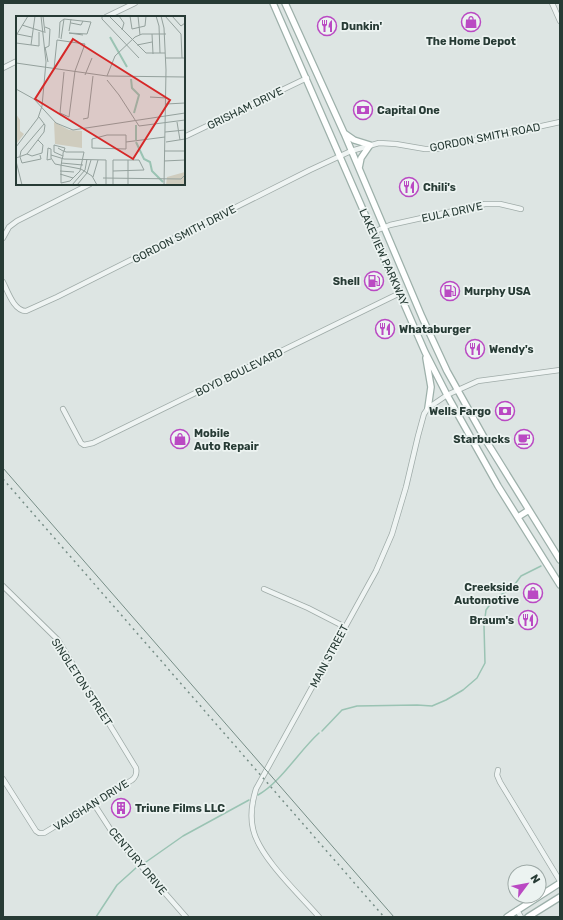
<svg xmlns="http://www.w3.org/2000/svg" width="563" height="920" font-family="Rubik,sans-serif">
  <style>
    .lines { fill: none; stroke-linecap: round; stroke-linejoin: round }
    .stream { stroke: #9ac3b3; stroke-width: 1.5 }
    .minor-casing { stroke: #9faba8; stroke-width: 6 }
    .major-casing { stroke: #9db0aa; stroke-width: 8 }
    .minor { stroke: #eff4f3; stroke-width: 4.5 }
    .major { stroke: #fff; stroke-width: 5.5 }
    .tram { stroke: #778e87; stroke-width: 1 }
    .rail { stroke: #778e87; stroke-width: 1.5; stroke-dasharray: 2 4; stroke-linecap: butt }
    .labels { text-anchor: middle; stroke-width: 3.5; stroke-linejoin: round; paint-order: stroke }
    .poi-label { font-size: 11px; font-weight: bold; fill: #273b35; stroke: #ecf3f1; text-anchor: start }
    .street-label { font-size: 11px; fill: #273b35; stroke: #ecf3f1 }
    .inset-river { fill: none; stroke: #9ac3b3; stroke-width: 2 }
    .inset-road { fill: none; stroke: #94a19d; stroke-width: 1 }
    .view { fill: #d62828; fill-opacity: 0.15; stroke: #d62828; stroke-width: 2 }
    .inset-edge { fill: none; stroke: #273b35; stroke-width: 2 }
  </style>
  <rect width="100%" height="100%" fill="#dde5e3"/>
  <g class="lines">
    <path class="stream" d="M322 731 342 710 357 706 417 705 432 706 446 700 463 690 477 678 485 663 484 626 486 610 494 599 512 588 521 576 541 566
      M258 795C281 782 299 751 319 733
      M146 862 183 836 249 800
      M96 917 117 885 137 867"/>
    <g class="minor-casing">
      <path id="minor" d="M552 3 560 21
        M106 17 135 3
        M3 68 17 61
        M184 137 307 78
        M373 232 390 225 485 204H500L521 209
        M3 238 9 227 17 221 90 184
        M3 282C8 292 14 311 26 311L57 297 310 170 351 151 379 143 396 144 425 149H436L560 122
        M63 409 81 443 84 445 93 443 400 293
        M3 586 58 640 136 768C137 773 136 777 132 780L44 833H39L36 831 3 779
        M264 589 308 608 345 627
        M498 770 497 775 500 782 560 881
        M94 804 114 835 186 917
        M517 910 521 917
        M319 917C300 895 259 857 253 829 250 816 252 802 256 789L376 571 392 534 406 487 418 436 424 414 428 408 447 395 478 381 560 370"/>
    </g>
    <g class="major-casing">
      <path id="major" d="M273 3 425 352 447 395 498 486 560 585
        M285 3 344 133 422 317 447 371 485 439 560 560
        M344 133 354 140 370 145 361 158 359 168
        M426 358 431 387 428 408
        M518 517 529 510
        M507 917 560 883
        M528 917 560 897"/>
    </g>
    <use href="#minor" class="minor"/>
    <use href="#major" class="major"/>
    <path class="tram" d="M3 468 394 917"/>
    <path class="rail" d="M3 479 384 917"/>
  </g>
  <defs>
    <g id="shop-ring" transform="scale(1)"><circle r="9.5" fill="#ecf3f1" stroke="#ba49c3" stroke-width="1.5"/><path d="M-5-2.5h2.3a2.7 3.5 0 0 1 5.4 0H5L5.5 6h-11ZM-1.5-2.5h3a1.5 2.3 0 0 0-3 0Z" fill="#ba49c3"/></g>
    <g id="restaurant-ring" transform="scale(1)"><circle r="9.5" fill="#ecf3f1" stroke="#ba49c3" stroke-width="1.5"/><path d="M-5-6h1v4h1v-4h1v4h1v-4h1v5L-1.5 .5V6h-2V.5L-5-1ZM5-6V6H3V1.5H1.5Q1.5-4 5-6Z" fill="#ba49c3"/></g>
    <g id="bank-ring" transform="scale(1)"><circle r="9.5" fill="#ecf3f1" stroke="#ba49c3" stroke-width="1.5"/><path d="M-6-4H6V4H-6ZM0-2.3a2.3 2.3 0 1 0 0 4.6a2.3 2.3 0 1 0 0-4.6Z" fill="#ba49c3"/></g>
    <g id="fuel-ring" transform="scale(1)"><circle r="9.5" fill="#ecf3f1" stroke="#ba49c3" stroke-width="1.5"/><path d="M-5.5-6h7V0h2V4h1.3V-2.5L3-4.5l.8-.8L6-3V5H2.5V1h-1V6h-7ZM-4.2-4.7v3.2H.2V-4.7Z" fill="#ba49c3"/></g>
    <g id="cafe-ring" transform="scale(1)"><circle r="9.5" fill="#ecf3f1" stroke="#ba49c3" stroke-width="1.5"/><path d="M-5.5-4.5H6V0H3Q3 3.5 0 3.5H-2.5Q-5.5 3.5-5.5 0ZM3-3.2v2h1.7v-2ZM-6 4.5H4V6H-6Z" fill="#ba49c3"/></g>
    <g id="building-ring" transform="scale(1)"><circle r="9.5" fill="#ecf3f1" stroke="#ba49c3" stroke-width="1.5"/><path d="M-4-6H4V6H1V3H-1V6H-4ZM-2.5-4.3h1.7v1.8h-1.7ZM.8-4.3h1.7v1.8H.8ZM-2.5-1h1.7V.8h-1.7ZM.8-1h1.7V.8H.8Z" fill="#ba49c3"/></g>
  </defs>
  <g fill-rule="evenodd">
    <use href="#shop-ring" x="471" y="22"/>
    <use href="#restaurant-ring" x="327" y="26"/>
    <use href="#bank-ring" x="363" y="110"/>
    <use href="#restaurant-ring" x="409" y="187"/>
    <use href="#fuel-ring" x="374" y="281"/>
    <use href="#fuel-ring" x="450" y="291"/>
    <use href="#restaurant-ring" x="385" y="329"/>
    <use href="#restaurant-ring" x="475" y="349"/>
    <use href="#bank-ring" x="505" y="411"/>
    <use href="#shop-ring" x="180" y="439"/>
    <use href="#cafe-ring" x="524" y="439"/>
    <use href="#shop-ring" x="533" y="593"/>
    <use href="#restaurant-ring" x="528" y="620"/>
    <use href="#building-ring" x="121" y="808"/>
  </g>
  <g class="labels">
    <g class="poi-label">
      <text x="341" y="30">Dunkin'</text>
      <text x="471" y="45" text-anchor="middle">The Home Depot</text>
      <text x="377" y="114">Capital One</text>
      <text x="423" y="191">Chili's</text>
      <text x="360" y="285" text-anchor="end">Shell</text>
      <text x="464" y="295">Murphy USA</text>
      <text x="399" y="333">Whataburger</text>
      <text x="489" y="353">Wendy's</text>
      <text x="491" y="415" text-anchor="end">Wells Fargo</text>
      <text x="194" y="437">Mobile<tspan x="194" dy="13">Auto Repair</tspan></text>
      <text x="510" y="443" text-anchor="end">Starbucks</text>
      <text x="519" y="591" text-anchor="end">Creekside<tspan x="519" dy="13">Automotive</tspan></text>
      <text x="514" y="624" text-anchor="end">Braum's</text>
      <text x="135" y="812">Triune Films LLC</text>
    </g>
    <g class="street-label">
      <text transform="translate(245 108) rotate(-26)" y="4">GRISHAM DRIVE</text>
      <text transform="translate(485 137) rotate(-11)" y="4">GORDON SMITH ROAD</text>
      <text transform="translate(452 212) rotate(-12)" y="4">EULA DRIVE</text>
      <text transform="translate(184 234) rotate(-27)" y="4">GORDON SMITH DRIVE</text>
      <text transform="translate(384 257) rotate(66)" y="4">LAKEVIEW PARKWAY</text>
      <text transform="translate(239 372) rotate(-26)" y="4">BOYD BOULEVARD</text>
      <text transform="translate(329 656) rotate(-62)" y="4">MAIN STREET</text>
      <text transform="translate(82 682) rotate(57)" y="4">SINGLETON STREET</text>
      <text transform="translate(91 805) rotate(-32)" y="4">VAUGHAN DRIVE</text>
      <text transform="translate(138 861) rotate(50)" y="4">CENTURY DRIVE</text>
    </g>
  </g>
  <g transform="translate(16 16)">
    <rect width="169" height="169" fill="#dde5e3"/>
    <path d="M0 98 4 104V115L8 118 1 127ZM38 106 53 114 66 115V132L39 128ZM169 156V169H150L151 161Z" fill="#cfccbe"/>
    <path class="inset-river" d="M94 21 111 51M115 63 116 72 123 79 118 97M120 124V109M120 126 128 143 134 146 136 155 147 166"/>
    <path class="inset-road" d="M12 0 1 18 16 21M27 0 29 17M86 0V3L123 42M93 0 130 37H149M103 0 108 7 106 14M114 0 116 13 129 10 130 0M122 0 124 19M140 0 143 10 144 37M145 0 148 12 150 54 148 169M149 0 165 18 166 42M156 0 165 10 169 7M55 7 65 9 67 5M6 9 28 16M53 15 55 3M53 17 67 19M136 18 137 38M43 22 44 6 48 3 75 6 71 18 53 17M45 23 48 3M0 27 23 30V16M15 29 19 0M121 29 136 26M29 31 32 46M29 32 33 30 34 13 29 11M149 42H169M0 47 91 60 169 61M38 53 41 24 69 28 59 55 53 101 44 97 48 56M69 59 76 42M91 60 99 40 119 21 126 18H150M91 64 103 79 123 110 169 104M0 73 18 83 40 107 57 114 169 97M134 81 151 82M150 88 169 87M67 103 72 102 77 60M161 106 164 124M149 116 169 114M91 119H110V133L76 132V123ZM110 126 149 121M150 126 169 123M0 131 22 102 26 90 30 46 25 0M42 132 47 135H48L50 136H68L64 155 54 165 45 167V150L46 143 47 140V137L48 135 49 132 38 129V136L47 140M148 135H169M11 138 16 140 26 137 27 129 22 124M35 139 48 143 90 144V169M4 140 5 135 28 108M4 141 6 147 25 143 24 139M0 142 11 138 28 116 29 109 23 101M35 143 31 144 32 132 35 133V142L39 148 65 153 76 160 81 169M112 144V169M0 145 6 169M148 145 169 144M45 147 67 149M44 155 58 156M97 155 128 154 123 144H97V169M44 158 57 162M77 161 82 144M87 162 165 163 169 159M56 169 69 154 71 143M61 169 71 157 75 144"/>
    <path class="view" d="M57 23 154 84 117 143 19 83Z"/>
    <rect width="169" height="169" class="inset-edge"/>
  </g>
  <rect width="563" height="920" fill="none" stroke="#273b35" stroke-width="8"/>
  <g transform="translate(527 884) rotate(58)"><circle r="19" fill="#ecf3f1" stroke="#9da9a6"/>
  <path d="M0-3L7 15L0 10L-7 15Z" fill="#ba49c3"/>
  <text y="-6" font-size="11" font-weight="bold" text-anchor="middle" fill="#273b35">N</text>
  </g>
</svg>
